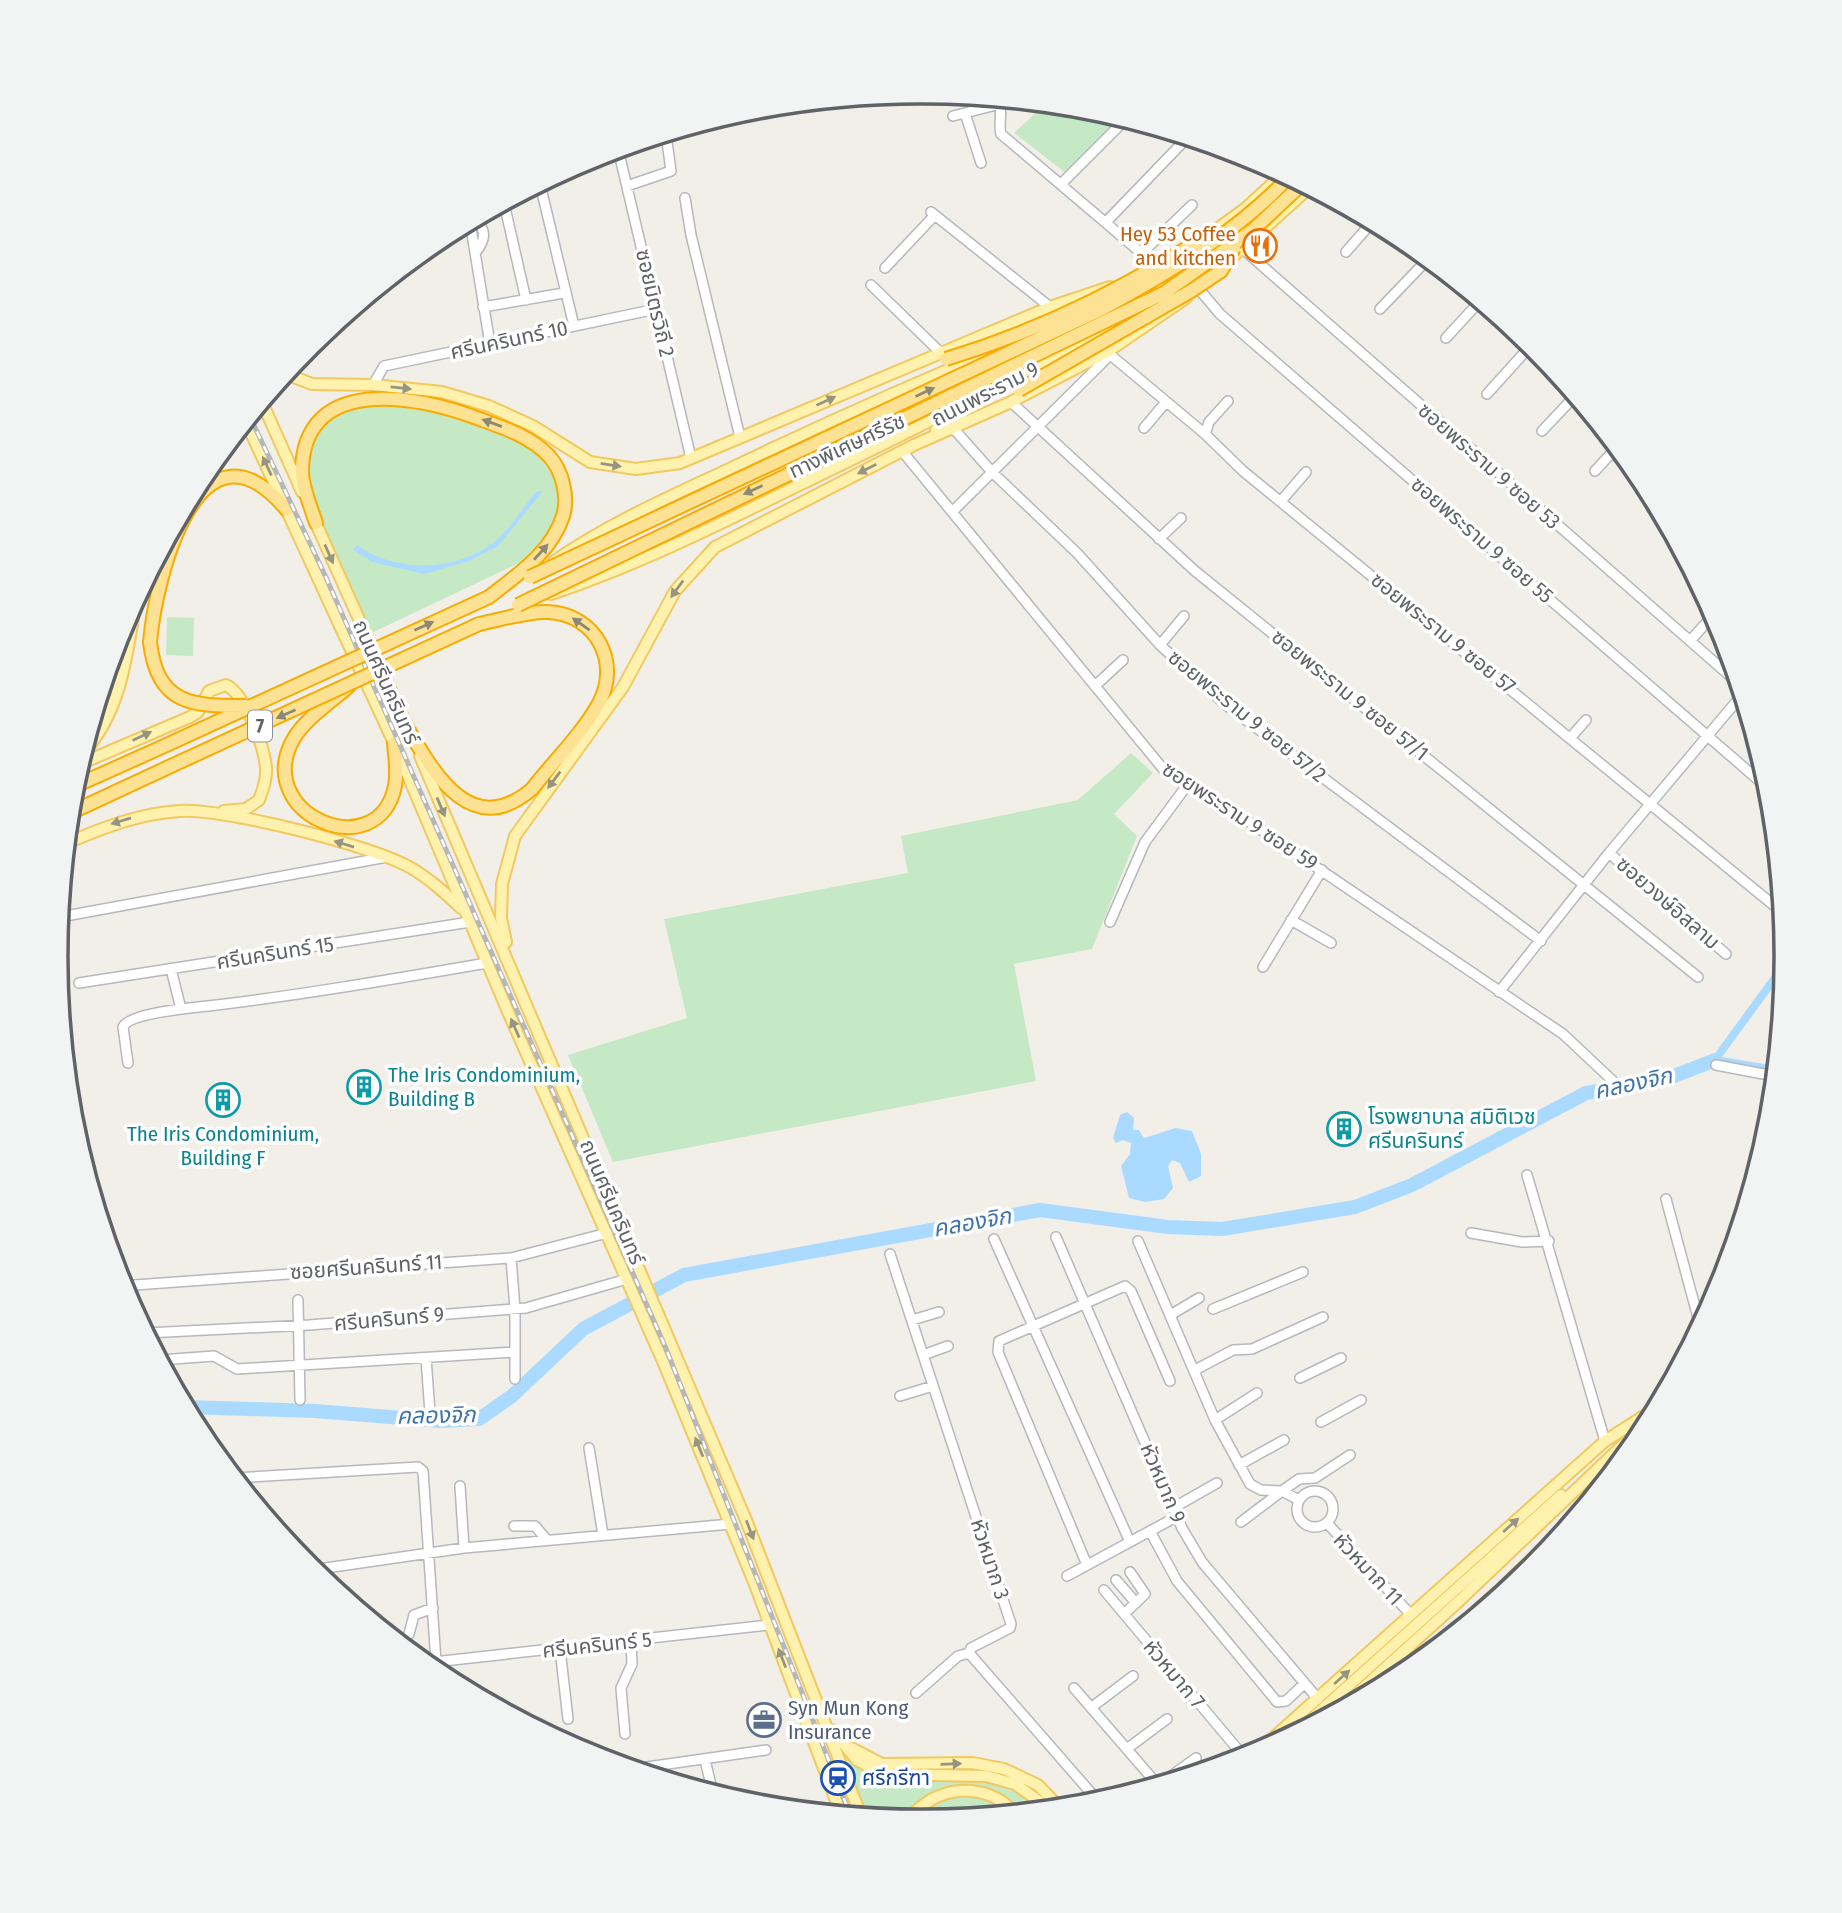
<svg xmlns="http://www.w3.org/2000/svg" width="1842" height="1913" font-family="'Fira Sans Condensed','Noto Sans Thai',sans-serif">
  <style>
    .green { fill: #c5e8c5 }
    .water { fill: #aadaff }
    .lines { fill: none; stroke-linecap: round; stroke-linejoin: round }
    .canal { stroke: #aadaff; stroke-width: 8 }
    .river { stroke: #aadaff; stroke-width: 14 }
    .minor-casing { stroke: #b5b8bc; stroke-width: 12 }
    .major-casing { stroke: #f2c960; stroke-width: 14 }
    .highway-casing { stroke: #f9ab00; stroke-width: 16 }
    .minor { stroke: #fff; stroke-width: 9 }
    .major { stroke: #fff2af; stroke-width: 10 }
    .highway { stroke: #fde293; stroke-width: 12 }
    .rail-casing { stroke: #b6b7b8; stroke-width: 5 }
    .rail { stroke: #fff; stroke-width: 2.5; stroke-dasharray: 8; stroke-linecap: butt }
    .highway-bridge-casing { stroke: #f9ab00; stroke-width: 16; stroke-linecap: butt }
    .highway-bridge { stroke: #fde293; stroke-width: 12 }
    .oneway { fill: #979581 }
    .oneway2 { fill: #8e8975 }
    .labels { text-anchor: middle; stroke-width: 7; stroke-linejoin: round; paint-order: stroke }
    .shield { fill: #fff; stroke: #8f9295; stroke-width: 2 }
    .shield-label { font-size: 19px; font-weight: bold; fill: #5f6368 }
    .food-label { font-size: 21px; fill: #c56008; stroke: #fff; text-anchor: end }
    .street-label { font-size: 21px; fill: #5f6368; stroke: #fff }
    .culture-label { font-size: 21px; fill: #0d838f; stroke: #fff; text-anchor: start }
    .service-label { font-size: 21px; fill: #4e5e75; stroke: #fff; text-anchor: start }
    .transit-label { font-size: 21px; fill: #164399; stroke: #fff; text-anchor: start }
    .water-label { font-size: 23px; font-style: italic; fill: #4174aa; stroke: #fff }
    .rim { fill: none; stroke: #5f6368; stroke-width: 3.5 }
  </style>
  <rect width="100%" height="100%" fill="#f1efe8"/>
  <path class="green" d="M1045 104 1090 108 1122 118 1066 173 1014 133Z
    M382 398 511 430 560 473 564 514 542 552 365 636 316 523 304 453 323 418Z
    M167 617 194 618 193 656 166 655Z
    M1131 753 1153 773 1114 814 1137 836 1092 949 1014 964 1036 1081 613 1162 568 1055 687 1018 664 919 908 873 901 836 1078 800Z
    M851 1751C890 1783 943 1762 989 1771 1016 1776 1034 1791 1054 1808L921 1821 867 1816 846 1757Z"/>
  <path class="water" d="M543 491 498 546 469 561 424 574 372 562 353 550 357 545C393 572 452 572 490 545 508 533 522 508 536 492Z
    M1127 1112 1134 1118 1133 1130H1139L1144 1138 1176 1128 1192 1131 1201 1154V1176L1189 1182 1180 1163 1172 1160 1168 1166 1173 1188 1164 1199 1145 1202 1129 1198 1121 1166 1130 1154 1131 1143 1123 1140 1116 1143 1113 1138 1120 1115Z"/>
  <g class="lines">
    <path class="canal" d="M1775 1070 1715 1060 1785 964"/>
    <path class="river" d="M186 1407 315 1411 440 1421 479 1419 512 1396 583 1329 684 1275 1040 1210 1168 1227 1222 1229 1355 1207 1412 1185 1586 1093 1664 1080 1715 1060"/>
    <g class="minor-casing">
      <path id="minor" d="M999 99C1003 112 998 127 1001 134L1159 268
        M965 113 981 163
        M953 116 1000 104
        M618 149 691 458
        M1062 183 1126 119
        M540 184 574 326
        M627 186 671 171 666 134
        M685 198 691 235 740 437
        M504 203 526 300
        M931 212 1050 307
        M474 219C488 230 485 241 475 253
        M1107 221 1187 138
        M470 222 490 344
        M1243 249 1737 682
        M1143 252 1192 205
        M1346 252 1372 222
        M885 268 934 216
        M871 285 940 352
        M1198 288 1220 314 1770 790
        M483 307 564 293
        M1380 309 1428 259
        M1446 338 1480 301
        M1107 352 1205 434 1243 471 1782 912
        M373 385 384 366 656 309
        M1487 394 1532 344
        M1011 402 1195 571 1698 977
        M953 428 992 472 1077 553 1160 645 1226 705 1541 941
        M1144 428 1166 402
        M1542 431 1575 396
        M1205 434 1209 422 1228 401
        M902 451 1164 770 1254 825 1563 1034 1613 1081
        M1595 471 1617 447
        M1281 501 1306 472
        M1652 509 1656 505
        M952 512 1110 355
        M1159 539 1181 518
        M1690 641 1714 614
        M1160 645 1184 616
        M105 681 120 683
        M1096 685 1123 660
        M1571 737 1586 720
        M1609 853 1726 954
        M60 917 387 857
        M1291 920 1331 943
        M1110 922 1145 842 1188 784
        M1263 967 1322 870
        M171 969 181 1009
        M79 983 470 922
        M1499 992 1609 853 1741 696
        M128 1063 123 1027C129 1013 191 1008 208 1006 302 995 394 979 487 963
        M1716 1065 1774 1076
        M84 1162V1148
        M1527 1175 1605 1441
        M1666 1199 1700 1325
        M1471 1233 1522 1242 1549 1241
        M1056 1237 1182 1528 1202 1562 1318 1699
        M994 1239 1130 1542
        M1138 1241 1215 1420 1250 1484 1261 1490 1282 1491 1299 1479 1315 1478 1350 1455
        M890 1254 1011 1624 1010 1628 971 1648 969 1653 1099 1802
        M511 1258 515 1309V1379
        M121 1286 511 1258 607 1233
        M298 1300 300 1400
        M1213 1309 1303 1272
        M1172 1314 1199 1298
        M912 1320 939 1312
        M146 1333 309 1325 526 1308 627 1279
        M923 1355 948 1346
        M426 1358 430 1413
        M160 1360 214 1356 237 1369 515 1352
        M1195 1370 1233 1350 1252 1349 1323 1317
        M1300 1378 1341 1358
        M900 1396 933 1386
        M1215 1420 1257 1393
        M1321 1422 1361 1400
        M589 1448 603 1535
        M1239 1465 1284 1440
        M235 1478 418 1467 423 1471 436 1662
        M460 1486 464 1548
        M1297 1509a18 18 0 1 1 36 0a18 18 0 1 1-36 0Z
        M1173 1508 1217 1483
        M1241 1522 1282 1491 1299 1500
        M1327 1523 1411 1615
        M514 1526H535L547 1540
        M1150 1531 1177 1581 1277 1702 1286 1701 1304 1684
        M1087 1565 998 1352 999 1341 1125 1286 1131 1291 1170 1381
        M312 1570 464 1548 731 1524
        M1067 1576 1176 1517
        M1116 1580 1136 1603
        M1104 1590 1245 1758
        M1124 1614 1145 1594 1130 1572
        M409 1634 414 1615 433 1608
        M560 1649 568 1719
        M441 1661 442 1676
        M425 1663 769 1625
        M1074 1688 1157 1784
        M916 1693 958 1656 969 1653
        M1092 1707 1133 1676
        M625 1734 621 1688 632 1664 631 1641
        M1128 1748 1167 1719
        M705 1760 713 1793
        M633 1769 766 1750
        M1160 1784 1196 1758"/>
    </g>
    <g class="major-casing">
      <path id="major" d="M1209 235 1246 208 1283 174
        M1228 261 1309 188
        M286 374 312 384 373 385 442 392 489 406 533 426 590 462 636 469 680 463 1050 307 1110 287
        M262 402 302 492
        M246 422 394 743 509 1014 665 1366 754 1582 841 1814
        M936 430 966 410
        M313 517 411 735
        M553 562C608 524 667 498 727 470 825 423 924 379 1024 338
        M551 594C635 566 714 527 793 488 910 432 1024 374 1139 314
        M83 753C122 711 127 653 136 599
        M420 756 746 1520 861 1816
        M80 764 190 717 198 712 209 691 226 685C246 695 264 746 266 768 267 779 263 790 259 800L246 809 224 811
        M67 843C105 827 138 814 179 811 224 808 371 845 411 868 430 879 445 893 461 908
        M506 942 501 918 502 884 515 836 623 687 675 591 715 547 914 445 1011 402 1107 352 1186 298
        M1454 1633 1568 1525
        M1340 1709 1459 1601 1649 1420
        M832 1730 857 1760 883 1774 986 1776 1015 1784 1050 1809
        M1298 1731 1561 1495
        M851 1748 882 1764 973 1763 1004 1769 1038 1785 1060 1808
        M1254 1755 1605 1441 1655 1409
        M909 1820C934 1785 985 1780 1014 1812"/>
    </g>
    <g class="highway-casing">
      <path id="highway" d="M316 523C311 507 302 487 302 471 303 375 415 395 474 417 501 427 529 435 549 456 562 470 569 497 563 516 551 553 518 574 489 597
        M150 642C156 575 199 405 287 510
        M349 686C331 702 306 718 294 738 250 814 378 868 395 786 398 772 395 757 394 743
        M408 729C435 775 472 840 532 789 553 762 581 735 598 705 622 663 596 614 548 612 526 611 500 620 479 624
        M73 787 162 747
        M70 813 171 766"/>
    </g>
    <use href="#minor" class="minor"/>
    <use href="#major" class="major"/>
    <use href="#highway" class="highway"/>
    <g class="rail-casing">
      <path id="rail" d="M250 417 324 573 665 1346 850 1814"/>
    </g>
    <use href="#rail" class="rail"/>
    <g class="highway-bridge-casing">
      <path id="highway-bridge" d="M946 359C1039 331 1124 289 1206 236L1217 234
        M1019 390 1191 291 1221 271 1234 248
        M530 577 1102 309C1168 273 1236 233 1289 177
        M518 605 1164 293 1253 230 1302 184
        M150 642C157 705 192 706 246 706
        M162 747 489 597
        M171 766 479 624"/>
    </g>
    <use href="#highway-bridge" class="highway-bridge"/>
  </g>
  <defs><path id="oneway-solid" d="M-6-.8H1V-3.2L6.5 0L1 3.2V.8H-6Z" transform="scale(1.75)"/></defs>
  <g class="oneway">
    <use href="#oneway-solid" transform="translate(401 388) rotate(6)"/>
    <use href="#oneway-solid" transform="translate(826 401) rotate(-24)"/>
    <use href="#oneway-solid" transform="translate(611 465) rotate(9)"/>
    <use href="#oneway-solid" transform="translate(267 466) rotate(-115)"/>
    <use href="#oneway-solid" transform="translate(867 469) rotate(153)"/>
    <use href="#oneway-solid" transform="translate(329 554) rotate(66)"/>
    <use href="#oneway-solid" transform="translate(677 589) rotate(126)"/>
    <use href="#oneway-solid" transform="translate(142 736) rotate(-25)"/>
    <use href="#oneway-solid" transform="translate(554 780) rotate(127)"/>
    <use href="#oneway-solid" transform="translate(441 807) rotate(67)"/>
    <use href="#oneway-solid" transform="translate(121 821) rotate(163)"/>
    <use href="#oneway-solid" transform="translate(344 844) rotate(-163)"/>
    <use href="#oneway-solid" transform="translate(515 1028) rotate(-114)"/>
    <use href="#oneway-solid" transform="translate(699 1447) rotate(-112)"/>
    <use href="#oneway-solid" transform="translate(1511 1525) rotate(-42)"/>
    <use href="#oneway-solid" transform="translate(750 1530) rotate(69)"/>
    <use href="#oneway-solid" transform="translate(782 1658) rotate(-111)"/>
    <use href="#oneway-solid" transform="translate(1342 1677) rotate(-42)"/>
    <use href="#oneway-solid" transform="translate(951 1764) rotate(-2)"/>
  </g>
  <g class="oneway2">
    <use href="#oneway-solid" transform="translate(925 392) rotate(-25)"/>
    <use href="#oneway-solid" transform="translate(492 423) rotate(-160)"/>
    <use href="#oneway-solid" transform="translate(753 490) rotate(155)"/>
    <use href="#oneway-solid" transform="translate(541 552) rotate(-48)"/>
    <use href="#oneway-solid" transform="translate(581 624) rotate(-145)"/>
    <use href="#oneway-solid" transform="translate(424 626) rotate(-24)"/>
    <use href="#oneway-solid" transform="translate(286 714) rotate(156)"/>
  </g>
  <defs>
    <g id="restaurant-ring" transform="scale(1.75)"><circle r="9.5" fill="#fff" stroke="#e8710a" stroke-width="1.5"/><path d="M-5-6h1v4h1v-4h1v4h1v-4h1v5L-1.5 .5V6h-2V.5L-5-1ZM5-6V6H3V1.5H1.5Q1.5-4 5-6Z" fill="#e8710a"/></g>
    <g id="building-ring" transform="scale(1.75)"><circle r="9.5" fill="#fff" stroke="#0f9aa8" stroke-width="1.5"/><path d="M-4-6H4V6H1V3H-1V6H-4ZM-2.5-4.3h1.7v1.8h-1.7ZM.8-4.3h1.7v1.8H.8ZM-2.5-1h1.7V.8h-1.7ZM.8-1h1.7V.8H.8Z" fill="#0f9aa8"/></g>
    <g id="office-ring" transform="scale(1.75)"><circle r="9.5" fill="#fff" stroke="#5c6f8a" stroke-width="1.5"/><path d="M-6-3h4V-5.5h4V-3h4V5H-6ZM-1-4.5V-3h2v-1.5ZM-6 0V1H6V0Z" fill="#5c6f8a"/></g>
    <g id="station-ring" transform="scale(1.75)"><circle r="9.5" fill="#fff" stroke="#1a4fb4" stroke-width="1.5"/><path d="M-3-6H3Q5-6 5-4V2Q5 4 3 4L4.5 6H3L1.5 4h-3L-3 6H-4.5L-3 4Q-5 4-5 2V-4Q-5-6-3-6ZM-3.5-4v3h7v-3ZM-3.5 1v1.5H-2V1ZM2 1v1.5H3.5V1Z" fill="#1a4fb4"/></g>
  </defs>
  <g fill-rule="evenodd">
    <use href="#restaurant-ring" x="1260" y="246"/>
    <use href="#building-ring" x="364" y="1087"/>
    <use href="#building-ring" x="223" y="1100"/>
    <use href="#building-ring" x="1344" y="1129"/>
    <use href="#office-ring" x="764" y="1720"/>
    <use href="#station-ring" x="838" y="1778"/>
  </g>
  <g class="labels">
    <rect class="shield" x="248" y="710.5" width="24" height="31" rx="5"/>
    <g class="shield-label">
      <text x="260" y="733">7</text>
    </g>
    <g class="food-label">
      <text x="1236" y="241">Hey 53 Coffee<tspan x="1236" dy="24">and kitchen</tspan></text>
    </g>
    <g class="street-label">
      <text transform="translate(655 303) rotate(77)" y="7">ซอยมิตรวิถี 2</text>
      <text transform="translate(509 340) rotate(-12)" y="7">ศรีนครินทร์ 10</text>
      <text transform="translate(985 394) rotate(-27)" y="7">ถนนพระราม 9</text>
      <text transform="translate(847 446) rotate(-25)" y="7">ทางพิเศษศรีรัช</text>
      <text transform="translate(1489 466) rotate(41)" y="7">ซอยพระราม 9 ซอย 53</text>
      <text transform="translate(1482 540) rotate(41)" y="7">ซอยพระราม 9 ซอย 55</text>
      <text transform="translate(1443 633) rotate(39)" y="7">ซอยพระราม 9 ซอย 57</text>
      <text transform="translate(386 682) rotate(66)" y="7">ถนนศรีนครินทร์</text>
      <text transform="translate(1350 695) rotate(39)" y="7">ซอยพระราม 9 ซอย 57/1</text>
      <text transform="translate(1247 716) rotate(39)" y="7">ซอยพระราม 9 ซอย 57/2</text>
      <text transform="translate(1240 816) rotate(33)" y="7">ซอยพระราม 9 ซอย 59</text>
      <text transform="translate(1668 903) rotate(41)" y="7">ซอยวงษ์อิสลาม</text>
      <text transform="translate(275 953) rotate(-9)" y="7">ศรีนครินทร์ 15</text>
      <text transform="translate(612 1202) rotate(67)" y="7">ถนนศรีนครินทร์</text>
      <text transform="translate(366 1267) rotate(-4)" y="7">ซอยศรีนครินทร์ 11</text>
      <text transform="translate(389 1319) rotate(-5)" y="7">ศรีนครินทร์ 9</text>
      <text transform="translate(1163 1483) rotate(67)" y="7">หัวหมาก 9</text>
      <text transform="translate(990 1559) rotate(72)" y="7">หัวหมาก 3</text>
      <text transform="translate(1368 1569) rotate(47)" y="7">หัวหมาก 11</text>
      <text transform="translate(597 1645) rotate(-6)" y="7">ศรีนครินทร์ 5</text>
      <text transform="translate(1174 1674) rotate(50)" y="7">หัวหมาก 7</text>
    </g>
    <g class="culture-label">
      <text x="388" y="1082">The Iris Condominium,<tspan x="388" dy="24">Building B</tspan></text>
      <text x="1368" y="1124">โรงพยาบาล สมิติเวช<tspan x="1368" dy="24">ศรีนครินทร์</tspan></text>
      <text x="223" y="1141" text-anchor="middle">The Iris Condominium,<tspan x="223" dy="24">Building F</tspan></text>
    </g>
    <g class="service-label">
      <text x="788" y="1715">Syn Mun Kong<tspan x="788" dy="24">Insurance</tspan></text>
    </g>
    <g class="transit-label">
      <text x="862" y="1785">ศรีกรีฑา</text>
    </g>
    <g class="water-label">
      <text transform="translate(1633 1083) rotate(-12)" y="8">คลองจิก</text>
      <text transform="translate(972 1222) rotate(-10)" y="8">คลองจิก</text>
      <text transform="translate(436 1415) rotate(-1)" y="8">คลองจิก</text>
    </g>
  </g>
  <path d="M0 0H1842V1913H0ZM920 104H922A852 852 0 0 1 1774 956V957A852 852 0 0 1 922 1809H920A852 852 0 0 1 68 957V956A852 852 0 0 1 920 104Z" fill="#f2f3f3" fill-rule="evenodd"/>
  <path class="rim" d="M920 104H922A852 852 0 0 1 1774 956V957A852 852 0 0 1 922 1809H920A852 852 0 0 1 68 957V956A852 852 0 0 1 920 104Z"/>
</svg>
